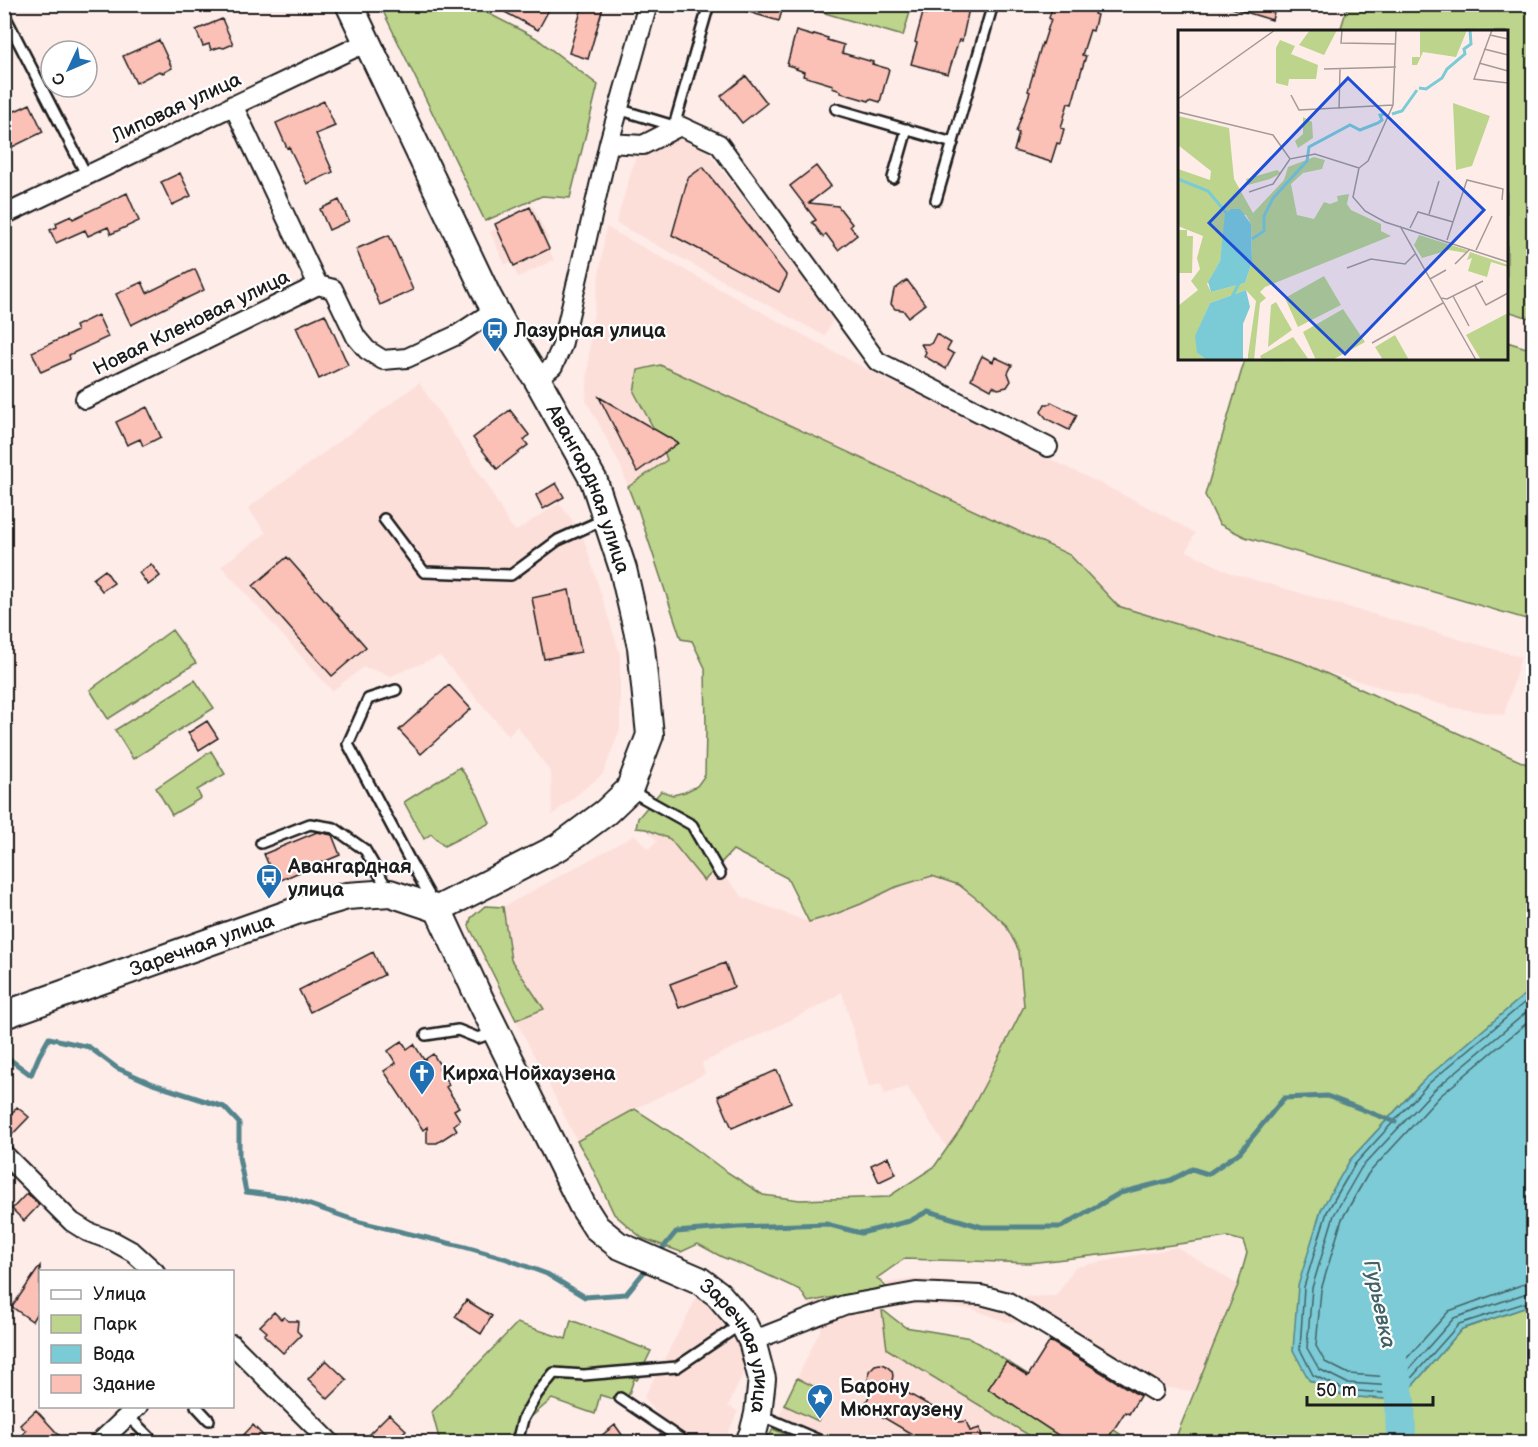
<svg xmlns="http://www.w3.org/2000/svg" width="1538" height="1447" font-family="'Balsamiq Sans',sans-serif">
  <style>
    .built { fill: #fddfda }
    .green { fill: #bcd48b; stroke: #6c7854; stroke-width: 1.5 }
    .water { fill: #7bcbd6; stroke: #55858c; stroke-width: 1.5 }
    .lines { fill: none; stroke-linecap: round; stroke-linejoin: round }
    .shore { stroke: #426266; stroke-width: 1.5 }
    .stream { stroke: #55858c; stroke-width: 5 }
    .river { stroke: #7bcbd6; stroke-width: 30 }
    .building { fill: #fbc0b6; stroke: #1c1c1c; stroke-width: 1.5 }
    .lane-casing { stroke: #1c1c1c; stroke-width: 14 }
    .street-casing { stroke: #1c1c1c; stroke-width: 22 }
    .secondary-casing { stroke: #1c1c1c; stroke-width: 30 }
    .lane { stroke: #fff; stroke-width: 9 }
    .street { stroke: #fff; stroke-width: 18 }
    .secondary { stroke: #fff; stroke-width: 26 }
    .labels { text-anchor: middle; stroke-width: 4.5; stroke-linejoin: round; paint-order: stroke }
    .street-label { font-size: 20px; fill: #1c1c1c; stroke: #fff }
    .poi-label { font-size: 20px; font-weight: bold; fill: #1c1c1c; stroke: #fff; text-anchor: start }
    .water-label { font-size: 21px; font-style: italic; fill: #426266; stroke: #fff }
    .inset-river { fill: none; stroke: #7bcbd6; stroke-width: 3 }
    .inset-road { fill: none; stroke: #a49997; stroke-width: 1.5 }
    .view { fill: #1d4ed8; fill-opacity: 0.15; stroke: #1d4ed8; stroke-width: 3 }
    .inset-edge { fill: none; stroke: #1c1c1c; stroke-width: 3 }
  </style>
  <rect width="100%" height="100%" fill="#feece9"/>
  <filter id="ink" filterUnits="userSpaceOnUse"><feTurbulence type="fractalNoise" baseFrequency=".0167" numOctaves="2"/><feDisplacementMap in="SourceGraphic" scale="12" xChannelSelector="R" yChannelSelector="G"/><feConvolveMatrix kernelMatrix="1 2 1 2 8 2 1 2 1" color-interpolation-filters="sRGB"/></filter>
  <g filter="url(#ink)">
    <path class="built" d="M645 125 700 141 834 317 825 336 616 223Z
      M533 206 549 240 546 242 554 260 518 277 511 262 505 265 490 232 496 229 494 224Z
      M606 227 855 363 1150 508 1195 533 1187 551 1231 573 1521 657 1504 715 1454 708 1261 654 1155 616 1077 637 692 442 628 487 622 469 599 424 586 401 590 340Z
      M419 383 487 484 509 524 516 531 559 503 582 533 620 654V729L603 774 552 815 551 773 517 726 509 736 440 656 391 676 364 667 332 691 221 566 266 533 248 508Z
      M1244 747 955 1160 907 1087 885 1094 881 1084 869 1087 842 992 825 1003 702 1063 705 1074 635 1109 577 1141 516 1020 543 1009 511 960 503 907 635 835 648 849 657 841 646 829 670 839 704 881 721 872 743 897 808 922 788 879Z
      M1177 1247 1240 1286 1200 1392 1131 1383 1040 1321 1007 1322 972 1309 916 1304 882 1308 887 1349 1040 1442H802L773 1429 784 1405 818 1420 831 1395 797 1378 822 1326 808 1302 823 1292 832 1289 916 1279 979 1284 1011 1297 1056 1296 1075 1267Z
      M697 1297 729 1323 750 1360 728 1406 738 1411 724 1442H678L644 1397Z
      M1120 1434 1157 1435 1171 1442H1114Z"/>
    <path class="green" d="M380 5H472L536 38 598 85 570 198 542 196 485 221Z
      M812 5V4L912 5 903 36 811 9Z
      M1531 5H1534L1533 319 1507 311 1506 32 1340 31 1348 5Z
      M1507 342 1533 350V621L1245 537 1219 524 1205 495 1245 359 1506 358Z
      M660 365 1070 555 1118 606 1301 662 1533 767V991L1522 997 1420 1084 1350 1160 1309 1380 1344 1396 1400 1400 1462 1329 1533 1305V1442H1177L1176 1437 1238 1285 1247 1253 1243 1241 1228 1237 1108 1254 1029 1263 904 1259 877 1278 886 1287 808 1302 800 1290 761 1272 722 1257 698 1244 681 1252 642 1238 614 1214 589 1161 577 1141 635 1109 689 1144 724 1170 763 1195 800 1200 888 1197 934 1167 962 1127 986 1082 1024 1006 1019 951 1005 924 982 903 959 885 932 876 896 887 861 904 833 915 809 922 787 878 733 850 704 881 670 839 646 829 636 828 638 818 661 791 673 795 685 792 697 786 705 775 706 731 705 668 692 641 681 639 637 506 636 508 628 487 667 460 662 444 634 392 638 370Z
      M172 630 196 663 108 719 90 690Z
      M195 680 214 708 133 759 115 730Z
      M211 751 225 774 197 790 201 798 172 815 156 788Z
      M460 767 478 795 490 823 444 846 431 834 424 839 404 802Z
      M485 906 503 907 511 960 544 1009 516 1020 469 926 471 918Z
      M882 1311H884L905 1327 971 1338 1120 1434 1114 1442H1040L887 1349Z
      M571 1320 651 1351 637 1380 634 1379 626 1403 600 1395 595 1414 552 1399 502 1442H440L432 1412 517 1323 566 1339Z
      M797 1378 831 1395 818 1421 784 1405Z
      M794 1423 818 1437 819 1442H766L773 1429 787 1435Z"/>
    <path class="water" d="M1533 991V1305L1462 1329 1400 1400 1344 1396 1309 1380 1293 1350 1298 1286 1321 1210 1350 1160 1424 1080 1522 997Z"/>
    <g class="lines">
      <path class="shore" d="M1534 998 1525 1002 1428 1084 1355 1164 1327 1212 1304 1287 1300 1349 1313 1375 1345 1390 1397 1394 1459 1324 1534 1300
        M1534 1006 1434 1090 1361 1168 1334 1215 1312 1288 1307 1348 1319 1369 1347 1383 1394 1386 1454 1318 1527 1293 1534 1292
        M1534 1017 1440 1096 1368 1174 1342 1219 1321 1290 1316 1346 1325 1362 1349 1374 1390 1377 1449 1311 1524 1284 1534 1283"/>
      <path class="stream" d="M4 1055 31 1075 39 1056 49 1038 89 1047 117 1068 153 1084 224 1107 239 1123V1157L246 1192 287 1197 360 1222 465 1247 504 1258 547 1274 585 1297 626 1294 649 1266
        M658 1254 676 1232 738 1227 826 1224 861 1233 910 1221 928 1211 982 1227H1061L1120 1193 1171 1180 1192 1169 1208 1174 1240 1152 1284 1098 1327 1096 1395 1122"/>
      <path class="river" d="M1392 1359 1400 1400 1401 1442"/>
    </g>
    <path class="building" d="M490 4H552L538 30Z
      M583 4H604L588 59 569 53Z
      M736 4H784L779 21 735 8Z
      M929 4H970L962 41 959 40 948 74 911 64 917 43 915 42 923 13 926 14Z
      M1053 4H1097L1094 14 1097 15 1093 31 1090 30 1082 55 1086 56 1081 72 1072 104 1068 103 1061 128 1064 129 1060 144 1057 143 1051 162 1014 151 1019 133 1016 132 1030 92 1028 91 1042 43 1043 44 1051 19 1049 18Z
      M1233 4H1276L1272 20 1232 8Z
      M222 19 233 44 224 48 220 47 211 50 209 44 203 46 196 30Z
      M796 31 813 36 814 34 828 38 827 40 844 45 842 53 873 62 872 64 889 69 880 102 870 99 869 101 841 93V91L832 88 833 85 803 76 804 72 796 69 797 68 787 65Z
      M159 40 172 68 163 73 159 71 136 83 123 56Z
      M746 76 767 103 742 123 721 96Z
      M324 101 335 126 316 134 333 172 307 184 289 147 287 148 276 123Z
      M30 104 43 132 4 151V116Z
      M816 166 831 186 809 203 838 206 852 224 850 226 857 235 838 250 826 234 823 237 812 222 816 220 790 186Z
      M703 167 787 276 779 292 672 235 688 178Z
      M180 173 191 196 172 205 161 182Z
      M127 193 139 221 111 234 108 227 88 236 85 230 56 243 50 230 57 227 56 223 71 216 73 219Z
      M339 200 349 221 329 230 320 209Z
      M530 207 549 249 514 266 495 224Z
      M389 235 413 290 380 305 356 249Z
      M195 269 204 290 183 300V299L131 325 116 294 142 282 147 293Z
      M907 280 925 304 908 317 903 310 895 309 891 304 894 290Z
      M325 314 348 365 319 379 296 327Z
      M98 315 108 337 69 355 70 359 41 372 32 352 77 331 75 326Z
      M936 334 951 343 947 350 954 354 946 369 924 356 926 352 921 344H931Z
      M982 356 993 362 995 357 1012 365 1008 373 1011 381 1007 387 998 389 993 386 991 390 971 379Z
      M599 397 678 443 637 472Z
      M1051 402 1077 415 1069 430 1047 419 1041 412 1045 404H1050Z
      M147 407 161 437 143 446 140 439 127 445 116 422Z
      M510 410 529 435 524 440 528 445 497 469 473 438Z
      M556 483 564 497 543 509 536 495Z
      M287 557 366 647 332 676 253 586Z
      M151 564 160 576 148 585 139 573Z
      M105 570 114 583 102 591 93 579Z
      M569 590 581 652 544 659 532 598Z
      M449 685 471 709 421 754 399 730Z
      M207 721 218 738 199 750 188 733Z
      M317 832 332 835 340 855 276 882 264 854Z
      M373 952 384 975 310 1012 299 990Z
      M725 963 734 987 679 1008 670 984Z
      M402 1041 407 1049 414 1044 424 1060 433 1054 441 1067 439 1068 449 1085 446 1087 459 1107 454 1110 460 1120 454 1125 457 1130 437 1143H427V1127L423 1130 384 1071 396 1063 388 1051Z
      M777 1070 791 1102 732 1128 718 1096Z
      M17 1107 29 1117 4 1143V1123Z
      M888 1157 896 1174 879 1182 871 1165Z
      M27 1193 39 1205 24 1221 12 1209Z
      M40 1266V1308L32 1321 12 1307Z
      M466 1300 492 1316 481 1334 455 1317Z
      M274 1312 281 1319 284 1317 288 1321H298L297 1331 301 1335 283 1353 264 1335 267 1332 260 1326Z
      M1050 1341 1140 1396 1129 1414 1125 1412 1105 1443H1070L988 1389 1006 1362 1028 1376Z
      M326 1360 347 1380 328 1399 308 1379Z
      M880 1364 885 1365 892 1371 893 1376 891 1384 959 1422 966 1421 970 1431 980 1428 983 1443H927L864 1406 873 1389 868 1381 869 1371 875 1365Z
      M36 1410 66 1443H14L26 1431 20 1425Z
      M389 1414 406 1430 393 1443H360Z
      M253 1425 270 1443H236Z
      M615 1425 628 1443H592Z"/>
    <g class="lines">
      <g class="lane-casing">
        <path id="lane" d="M4 14 86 174
          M618 109 674 126 709 4
          M836 109 953 143
          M893 178 907 129
          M936 200 993 4
          M384 519 424 572 511 575 558 540 605 519
          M396 690 368 699 348 744 409 859 433 902
          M631 791 692 825 720 874
          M261 843 310 824 334 828 365 850 389 891
          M426 1035 458 1030 478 1038 495 1032
          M620 1398 685 1442
          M196 1406 209 1420
          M760 1415 823 1442
          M128 1416 154 1442
          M517 1442 523 1419 537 1394 554 1373 584 1375 677 1367 741 1324"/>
      </g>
      <g class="street-casing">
        <path id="street" d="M233 105 318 285 333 289 356 337 367 350 383 360 407 358 457 335 495 310
          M609 143 643 145 680 126 719 144 877 361 1048 447
          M4 215 367 42
          M537 379 553 366 562 346 609 143 648 4
          M85 399 318 285
          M4 1154 72 1222 88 1232 113 1241 133 1252 155 1272
          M752 1341 844 1305 916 1292 981 1295 1008 1302 1154 1391
          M232 1344 330 1442
          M100 1442 138 1406"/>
      </g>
      <g class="secondary-casing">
        <g id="secondary">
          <path id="s1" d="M349 4 488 297 507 332 537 379 594 481 623 569 641 647 650 735 629 790 606 812 559 847 438 909"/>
          <path id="s2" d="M438 909 476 991 582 1205 596 1227 618 1245 699 1280 718 1294 743 1323 752 1341 762 1379 758 1414 753 1433 749 1442"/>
          <path id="s3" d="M4 1015 296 911 347 896 390 893 438 909"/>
        </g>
      </g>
      <use href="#lane" class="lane"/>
      <use href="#street" class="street"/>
      <use href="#secondary" class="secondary"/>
    </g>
  </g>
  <defs>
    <g id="bus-pin" transform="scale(1.35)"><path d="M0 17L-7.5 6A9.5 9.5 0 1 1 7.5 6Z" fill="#1f6fb2" stroke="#fff"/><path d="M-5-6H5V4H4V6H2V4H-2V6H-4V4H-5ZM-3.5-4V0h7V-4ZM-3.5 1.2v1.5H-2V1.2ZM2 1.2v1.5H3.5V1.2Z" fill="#fff"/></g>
    <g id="church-pin" transform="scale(1.35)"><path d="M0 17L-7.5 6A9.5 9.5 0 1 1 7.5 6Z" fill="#1f6fb2" stroke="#fff"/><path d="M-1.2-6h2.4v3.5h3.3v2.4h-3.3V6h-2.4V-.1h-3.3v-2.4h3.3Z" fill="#fff"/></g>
    <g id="sight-pin" transform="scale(1.35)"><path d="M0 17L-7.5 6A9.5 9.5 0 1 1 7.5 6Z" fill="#1f6fb2" stroke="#fff"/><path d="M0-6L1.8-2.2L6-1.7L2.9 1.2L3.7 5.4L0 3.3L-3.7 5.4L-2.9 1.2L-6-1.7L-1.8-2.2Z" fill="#fff"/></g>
  </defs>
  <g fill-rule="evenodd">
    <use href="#bus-pin" x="495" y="330"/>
    <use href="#bus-pin" x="269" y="877"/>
    <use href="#church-pin" x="422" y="1073"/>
    <use href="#sight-pin" x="820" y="1397"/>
  </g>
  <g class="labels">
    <g class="street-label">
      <text transform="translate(176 107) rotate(-25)" y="7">Липовая улица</text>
      <text transform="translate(191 322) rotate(-26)" y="7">Новая Кленовая улица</text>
      <text dy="7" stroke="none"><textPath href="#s1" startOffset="542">Авангардная улица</textPath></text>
      <text dy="7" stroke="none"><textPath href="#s3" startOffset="210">Заречная улица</textPath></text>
      <text dy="7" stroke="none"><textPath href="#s2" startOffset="552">Заречная улица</textPath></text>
    </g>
    <g class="poi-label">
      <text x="514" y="337">Лазурная улица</text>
      <text x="288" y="873">Авангардная<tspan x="288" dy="23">улица</tspan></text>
      <text x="442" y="1080">Кирха Нойхаузена</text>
      <text x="840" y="1393">Барону<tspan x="840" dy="23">Мюнхгаузену</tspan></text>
    </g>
    <g class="water-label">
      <text transform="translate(1380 1304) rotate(78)" y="7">Гурьевка</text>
    </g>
  </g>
  <g transform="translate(1178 30)">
    <rect width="330" height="330" fill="#feece9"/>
    <path d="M132 0H159L146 25 121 15ZM242 0H289L278 27 245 22 239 35H234V27H242ZM102 10 117 16 113 24 140 35 138 49H111L110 56 98 53V18ZM275 73 312 86 294 136 278 140ZM0 86 51 98 56 149 75 183 106 150 110 137 136 127 147 130 144 139 125 143 113 154 119 185 136 189 146 172 152 174 160 171 159 166 171 164 169 174 173 180 203 194V201L213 206 87 257 82 262 88 268 82 273 76 330H70V325L78 271 68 260 32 273 21 298 19 323 29 330H0V276L20 260 13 251 22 239 19 228 25 206 0 196V139L32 150 33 141 0 115ZM48 184 68 185 73 194 74 232 67 253 33 262 29 254 42 231ZM125 87 134 92 135 108 120 118 117 111 125 104ZM99 140 103 143 92 149 70 155 68 149ZM0 200H9V206H15L14 243H0ZM241 205 289 220 288 223 271 220 244 228 236 215ZM292 222 330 235V237L313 232 309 247 290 241 294 228 289 230ZM146 246 163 275 120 297 107 268ZM98 272 114 300 90 317 93 275ZM165 279 187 312 154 330H138L125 302ZM330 283V330H303L288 305ZM217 305 231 330H205L197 317ZM115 307 131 330H84L82 326Z" fill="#bcd48b" fill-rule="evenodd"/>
    <path d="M53 179H62L73 194 74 232 67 253 33 262 30 252 42 231 47 184ZM68 260 72 277 65 294V330H29L19 323 17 306 32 273Z" fill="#7bcbd6"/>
    <path class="inset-river" d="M241 58 248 59 264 48 269 39 287 24 286 19 293 14 292 0M214 84 224 81 239 60M0 149 30 161 51 186M74 209 86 201V186L95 168 129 131 131 117 172 95 182 100 200 93 204 90 202 85 207 84M53 269 62 251"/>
    <path class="inset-road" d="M164 0 163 13 218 14M314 0 296 49 330 53M312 5 330 9M306 19 330 25M301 33 330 41M146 39 218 37M113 65 121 80 215 75M0 69 97 0M161 79 162 39M0 82 95 105 112 129 137 124 181 138M181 138 175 167 187 181 207 192 330 232M181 138 190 131 215 75 218 0M71 162 95 154 112 129M251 184 261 151M222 196 298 330M232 198 240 182 275 192M269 210 289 150 325 159 324 170M298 220 314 186M277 234 292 219M169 238 193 229 227 234 237 224M252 249 268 240M297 255 308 275 330 263M275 266 291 296M263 268 269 269 305 251M194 313 265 273"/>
    <path class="view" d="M170 48 306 180 167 324 31 193Z"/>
    <rect width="330" height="330" class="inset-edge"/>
  </g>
  <rect width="1538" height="1447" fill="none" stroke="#fff" stroke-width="24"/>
  <rect x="12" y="12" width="1514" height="1423" fill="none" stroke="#1c1c1c" stroke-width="2" filter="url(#ink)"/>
  <rect x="39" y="1270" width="195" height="138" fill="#ffffff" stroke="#a4a4a4" stroke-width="1.5"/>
  <rect x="51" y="1290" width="30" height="9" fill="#ffffff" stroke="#a4a4a4" stroke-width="1.5"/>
  <text x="93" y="1300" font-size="18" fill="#1c1c1c">Улица</text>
  <rect x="51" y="1315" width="30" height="18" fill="#bcd48b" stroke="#a4a4a4" stroke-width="1.5"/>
  <text x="93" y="1330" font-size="18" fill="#1c1c1c">Парк</text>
  <rect x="51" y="1345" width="30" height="18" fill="#7bcbd6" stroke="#a4a4a4" stroke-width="1.5"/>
  <text x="93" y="1360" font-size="18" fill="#1c1c1c">Вода</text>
  <rect x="51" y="1375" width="30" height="18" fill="#fbc0b6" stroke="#a4a4a4" stroke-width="1.5"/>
  <text x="93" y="1390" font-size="18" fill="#1c1c1c">Здание</text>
  <g transform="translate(69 69) rotate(226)"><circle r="28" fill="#ffffff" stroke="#a4a4a4" stroke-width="1.5"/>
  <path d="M0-4.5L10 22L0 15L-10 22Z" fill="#1f6fb2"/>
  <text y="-9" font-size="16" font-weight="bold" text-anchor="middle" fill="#1c1c1c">С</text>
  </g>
  <path d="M1307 1396v9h126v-9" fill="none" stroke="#1c1c1c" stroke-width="3"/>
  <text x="1316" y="1396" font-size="18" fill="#1c1c1c" stroke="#ffffff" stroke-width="4.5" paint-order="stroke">50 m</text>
</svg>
